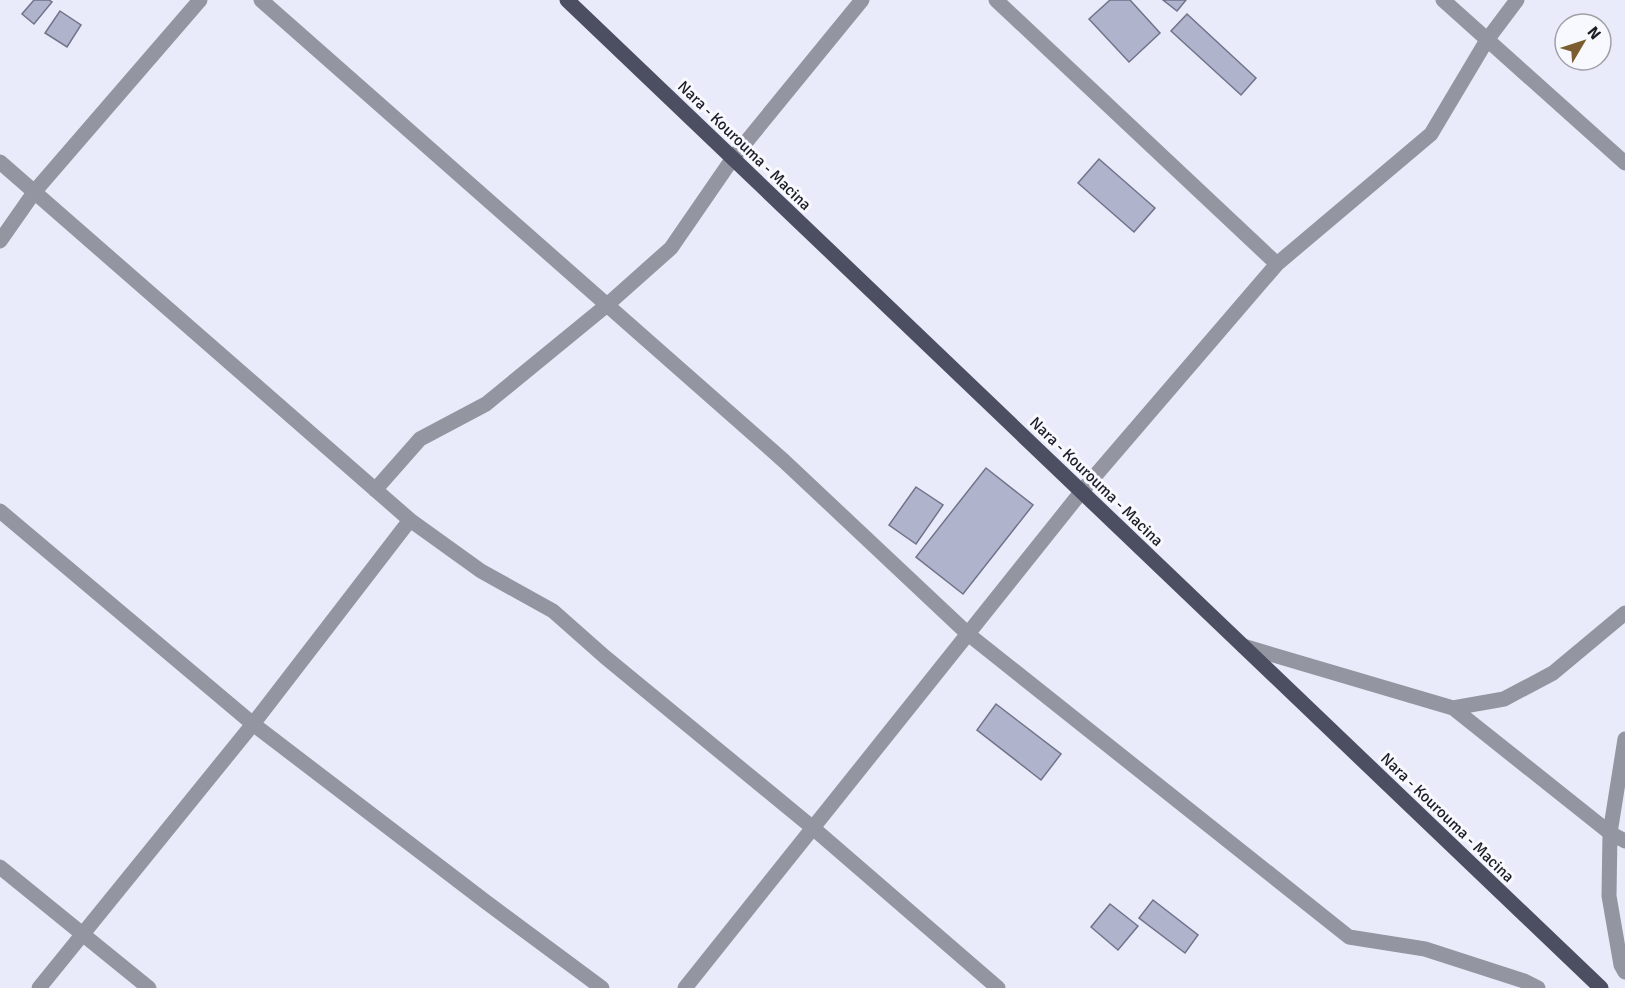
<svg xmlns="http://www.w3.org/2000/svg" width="1625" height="988" font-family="Signika,sans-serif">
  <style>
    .building { fill: #b0b3cc; stroke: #70738a; stroke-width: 1.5 }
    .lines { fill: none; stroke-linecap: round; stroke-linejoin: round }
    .minor { stroke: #9395a0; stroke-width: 15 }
    .major { stroke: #4c4e61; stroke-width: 15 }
    .labels { text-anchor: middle; stroke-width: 6; stroke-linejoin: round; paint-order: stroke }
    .street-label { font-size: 16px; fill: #1a1b24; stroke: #f8f9fe }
  </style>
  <rect width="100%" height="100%" fill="#e9ebfb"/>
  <path class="building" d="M34 0H49L52 2 34 24 22 14Z
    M1110 0H1130L1160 33 1129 62 1089 19Z
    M1163 0H1186L1177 11Z
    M60 11 81 25 67 47 45 33Z
    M1187 14 1256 78 1241 95 1171 31Z
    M1099 159 1155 208 1134 232 1078 183Z
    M986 468 1033 505 963 594 916 557Z
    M916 487 943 505 916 544 889 525Z
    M996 704 1061 754 1041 780 977 730Z
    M1153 900 1198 935 1185 953 1139 918Z
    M1110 904 1138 926 1118 950 1091 927Z"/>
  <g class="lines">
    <path class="minor" d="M261 0 784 461 968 634 1349 937 1425 949 1524 981 1538 988
      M996 0 1277 264
      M1443 0 1625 163
      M0 162 410 520 481 571 553 611 605 657 813 828 998 988
      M0 241 35 191 200 0
      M375 490 420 439 486 404 607 305 671 248 733 158 862 0
      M0 511 253 724 486 902 602 988
      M1243 646 1453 708 1610 833 1625 841
      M1453 708 1504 699 1553 673 1625 613
      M1625 739 1610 833 1609 896 1621 965 1625 972
      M0 867 149 988
      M39 988 253 724 410 520
      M685 988 1082 491 1277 264 1431 134 1487 40 1517 0"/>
    <path class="major" d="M567 0 1601 988"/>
  </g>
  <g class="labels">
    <g class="street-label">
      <text transform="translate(745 145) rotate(44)" y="6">Nara - Kourouma - Macina</text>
      <text transform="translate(1097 481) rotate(44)" y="6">Nara - Kourouma - Macina</text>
      <text transform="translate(1448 817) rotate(44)" y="6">Nara - Kourouma - Macina</text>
    </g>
  </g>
  <g transform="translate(1583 42) rotate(51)"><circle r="28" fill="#f8f9fe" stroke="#9fa0a7" stroke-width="1.5"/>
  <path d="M0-4.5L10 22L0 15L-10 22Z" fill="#7b5d31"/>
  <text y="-9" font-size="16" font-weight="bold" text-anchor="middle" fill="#1a1b24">N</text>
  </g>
</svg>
